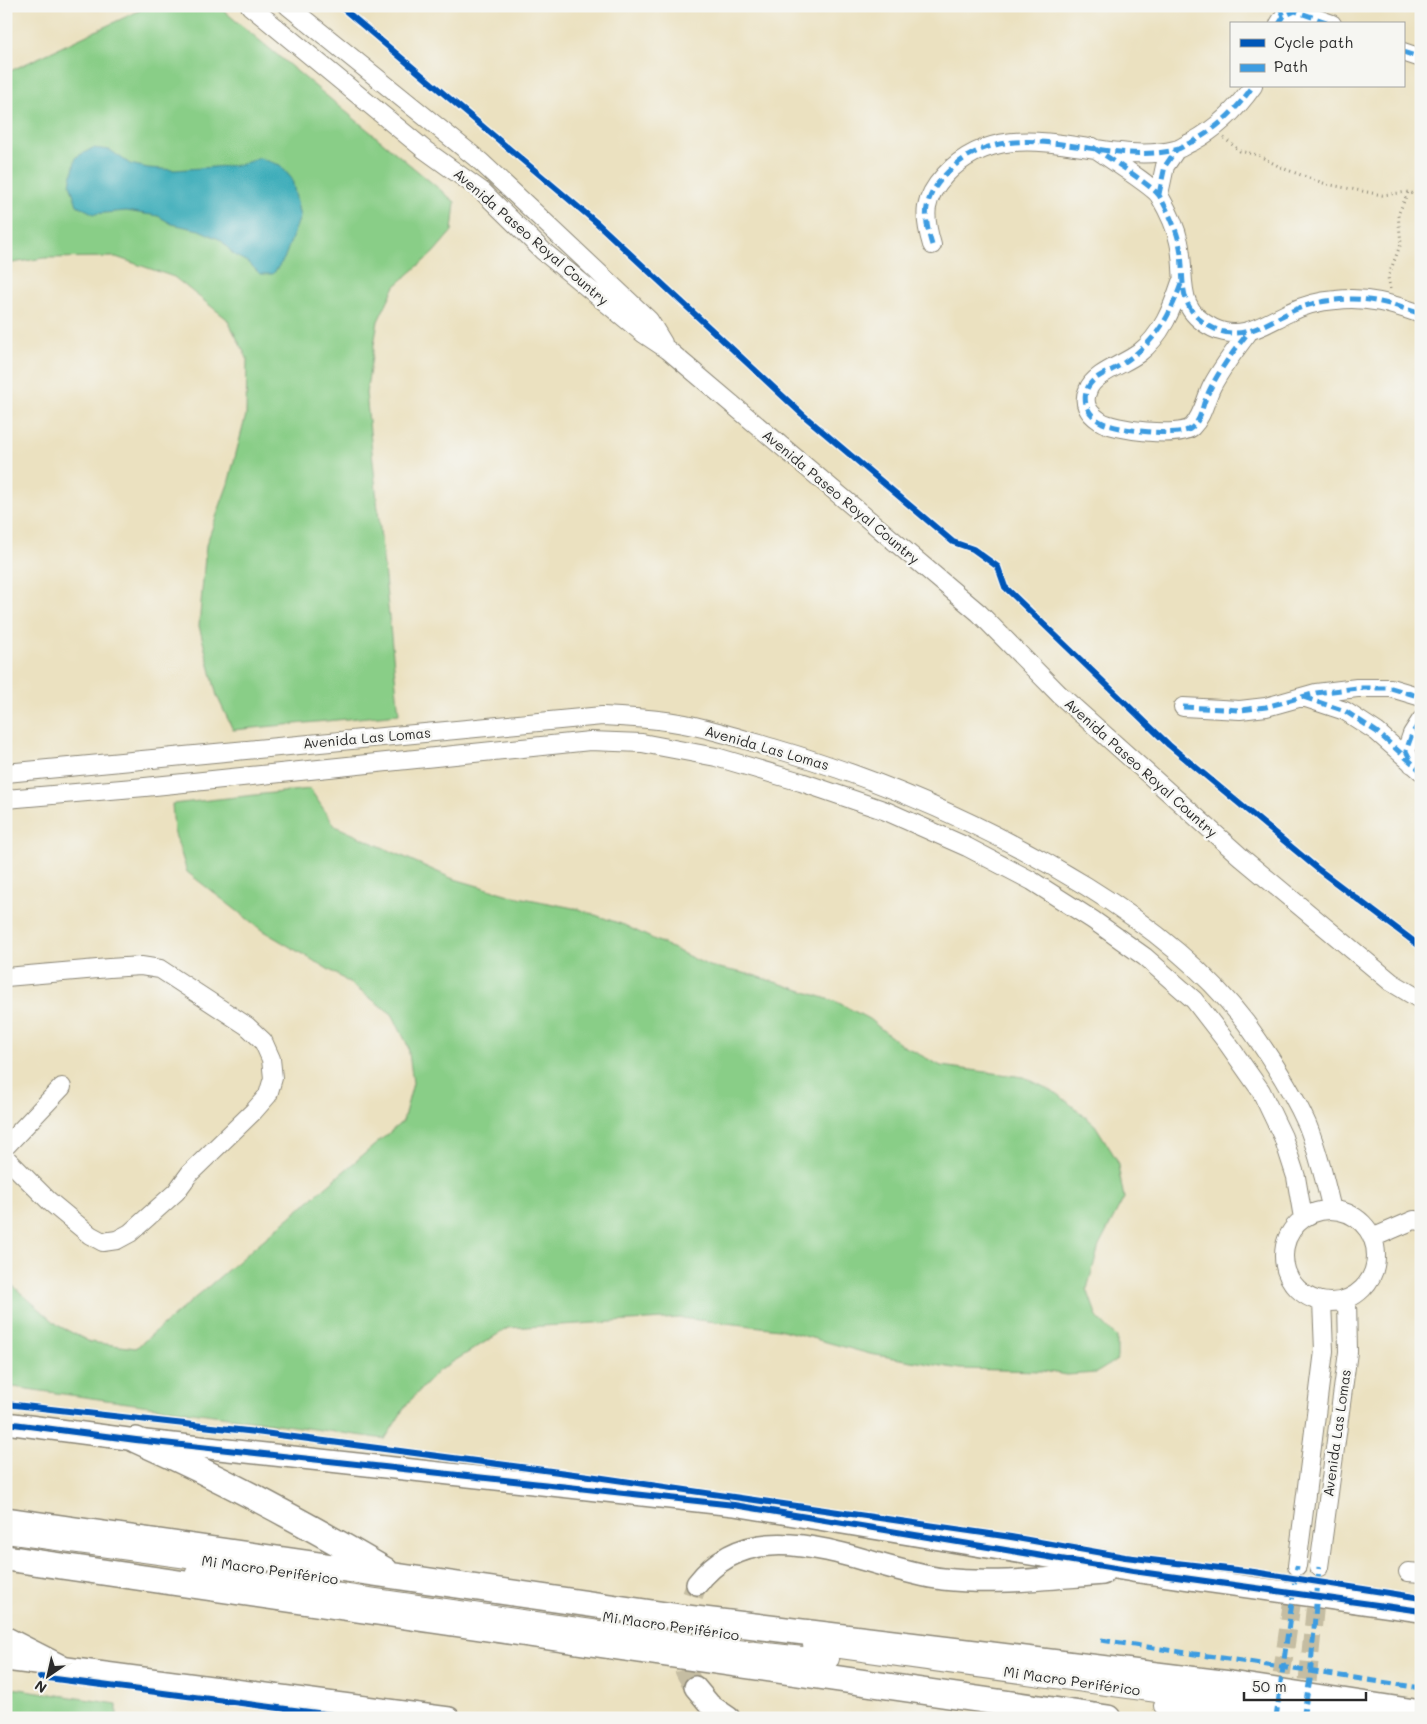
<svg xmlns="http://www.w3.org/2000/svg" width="1427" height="1724" font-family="Mali,sans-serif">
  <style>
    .green { fill: #89ce87; stroke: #5a7c59 }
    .water { fill: #3eadba; stroke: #346c72 }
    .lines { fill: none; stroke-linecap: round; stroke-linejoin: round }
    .minor-tunnel { stroke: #c5bda2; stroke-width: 18; stroke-dasharray: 18 9; stroke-linecap: butt }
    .major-tunnel { stroke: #c5bda2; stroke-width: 21; stroke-dasharray: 21 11; stroke-linecap: butt }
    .minor-casing { stroke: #8b8676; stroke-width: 20 }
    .major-casing { stroke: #8b8676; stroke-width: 24 }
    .highway-casing { stroke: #8b8676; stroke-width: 28 }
    .path { stroke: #8b8676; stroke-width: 3; stroke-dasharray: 1 4; stroke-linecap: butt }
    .minor { stroke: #fff; stroke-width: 18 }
    .major { stroke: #fff; stroke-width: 21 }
    .highway { stroke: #fff; stroke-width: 25 }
    .quiet { stroke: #3d9ce1; stroke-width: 5; stroke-dasharray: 10 5; stroke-linecap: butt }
    .cycleway-casing { stroke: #f6f6f2; stroke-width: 9 }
    .cycleway { stroke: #0057b8; stroke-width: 6 }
    .labels { text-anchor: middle; stroke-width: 5; stroke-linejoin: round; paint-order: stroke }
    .street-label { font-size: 14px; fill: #2b2b2b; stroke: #f6f6f2 }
  </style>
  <rect width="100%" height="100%" fill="#f6f6f2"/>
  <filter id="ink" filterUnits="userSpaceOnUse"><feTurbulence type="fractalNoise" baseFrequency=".02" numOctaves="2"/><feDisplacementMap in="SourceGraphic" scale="10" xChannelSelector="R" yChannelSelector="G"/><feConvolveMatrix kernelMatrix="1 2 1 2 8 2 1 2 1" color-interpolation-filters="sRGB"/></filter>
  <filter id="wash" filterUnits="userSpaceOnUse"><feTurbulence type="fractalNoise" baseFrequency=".0096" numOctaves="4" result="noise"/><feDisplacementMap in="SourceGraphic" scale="20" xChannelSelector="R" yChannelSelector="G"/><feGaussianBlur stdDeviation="1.12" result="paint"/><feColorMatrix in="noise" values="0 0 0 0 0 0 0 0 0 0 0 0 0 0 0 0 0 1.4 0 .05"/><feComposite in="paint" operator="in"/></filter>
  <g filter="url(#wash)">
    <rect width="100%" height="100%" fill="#ebe1c0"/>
    <path class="green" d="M149 6H218L455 202 452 231 433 253 395 286 378 321 366 393 399 714 233 730 217 696 199 626 206 545 228 484 246 415 247 358 227 319 174 277 116 257 44 258 6 264V73Z
      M310 789 335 826 451 878 509 895 578 909 624 925 709 966 753 975 837 1002 869 1019 900 1044 941 1066 1024 1077 1058 1094 1095 1125 1117 1160 1124 1198 1099 1246 1087 1289 1097 1317 1117 1338V1360L1096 1373 1067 1375 1043 1371 960 1369 870 1354 779 1329 681 1318 508 1328 438 1371 407 1404 385 1439 6 1386V1280L59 1326 90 1342 136 1348 403 1121 413 1083 408 1046 392 1014 338 975 263 931 187 872 174 831 172 804Z
      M6 1687 117 1704V1718H6Z"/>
    <path class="water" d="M93 148 110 150 130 164 148 168 175 170 239 165 259 158 280 165 292 179 300 217 284 259 273 274H260L249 263 234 255 221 240 199 230 172 224 158 216 126 211 94 214 77 205 70 184 76 157Z"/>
  </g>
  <g filter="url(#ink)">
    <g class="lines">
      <path class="minor-tunnel" d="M1278 1701 1297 1566
        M1305 1707 1319 1567"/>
      <path class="major-tunnel" d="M695 1687C691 1681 686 1674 684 1667 676 1643 688 1606 697 1584"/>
      <g class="minor-casing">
        <path id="minor" d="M250 6 425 150 482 191 543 251 644 334 668 350 979 613 1059 694 1242 858 1391 982 1421 1000
          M288 6 481 162 649 320 663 343
          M1279 24 1284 16 1295 11 1332 24
          M1403 52 1421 58
          M1093 147C1104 155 1156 188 1160 197 1167 209 1176 228 1179 242 1187 278 1173 308 1213 328 1241 342 1264 324 1288 313 1302 306 1320 301 1336 300 1366 296 1392 304 1421 314
          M1159 194 1165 166 1176 150
          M932 245C923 215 923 199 945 175 1009 106 1100 168 1175 150 1181 149 1186 144 1192 142 1218 128 1236 110 1253 86
          M1181 282C1172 309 1162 335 1139 353 1125 364 1094 373 1088 390 1082 403 1088 413 1100 421 1113 430 1179 438 1192 427 1203 416 1205 400 1212 386 1222 367 1235 350 1248 333
          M1303 697 1345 711 1377 732 1421 771
          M1183 707 1240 710 1266 707 1316 693 1357 688H1391L1421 697
          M1412 764 1406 751 1412 734 1421 720
          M6 773 602 716C621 717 640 718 658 720 697 724 736 737 773 748 883 780 988 826 1086 886 1146 923 1203 967 1246 1023 1269 1055 1291 1088 1307 1124 1318 1151 1325 1181 1332 1210
          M6 799 145 787 590 741 642 743 716 757 801 782 886 811 967 847 1032 881 1093 920 1145 957 1194 1000 1228 1044 1261 1091 1283 1137 1296 1177 1303 1218
          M6 977 109 968 141 966 160 969 247 1026 263 1041 271 1059 273 1078 268 1095 254 1111 190 1173 176 1192 130 1233 117 1240 103 1242 90 1235 49 1201 6 1158
          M6 1146 62 1087
          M1284 1256a46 46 0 1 1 92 0a46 46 0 1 1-92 0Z
          M1372 1238 1414 1220 1421 1221
          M6 1534 253 1568
          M1297 1566 1324 1351 1322 1301
          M1319 1567 1348 1352 1347 1299
          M195 1572 711 1646 830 1659
          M1408 1572 1421 1573
          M812 1645 1336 1718
          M1163 1706 1244 1718"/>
      </g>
      <g class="major-casing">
        <path id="major" d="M6 1423 136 1440 734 1505 1133 1571 1421 1611
          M697 1584C759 1503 866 1570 943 1579 996 1585 1050 1578 1103 1574
          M6 1660 449 1718
          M695 1687 710 1705 729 1718"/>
      </g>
      <g class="highway-casing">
        <path id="highway" d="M136 1440C222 1478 303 1522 385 1570
          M6 1520 680 1617 1230 1684 1421 1713
          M6 1558 1108 1718
          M6 1640 59 1667"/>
      </g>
      <path class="path" d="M1224 138 1240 151 1258 155 1282 168 1326 184 1382 195 1408 192 1421 196
        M1390 289 1388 277 1401 243 1398 215 1408 192"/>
      <use href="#minor" class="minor"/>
      <use href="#major" class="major"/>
      <use href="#highway" class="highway"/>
      <path class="quiet" d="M1279 6 1284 16
        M1279 24 1284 16 1295 11 1332 24
        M1403 52 1421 58
        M1093 147C1104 155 1156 188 1160 197 1167 209 1176 228 1179 242 1187 278 1173 308 1213 328 1241 342 1264 324 1288 313 1302 306 1320 301 1336 300 1366 296 1392 304 1421 314
        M1159 194 1165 166 1176 150
        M932 245C923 215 923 199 945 175 1009 106 1100 168 1175 150 1181 149 1186 144 1192 142 1218 128 1236 110 1253 86
        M1181 284C1167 323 1154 343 1119 366 1108 373 1095 375 1088 387 1081 401 1088 415 1101 422 1114 430 1176 437 1190 429 1199 423 1201 413 1204 403 1214 377 1231 354 1248 333
        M1303 697 1345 711 1377 732 1421 771
        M1183 707 1240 710 1266 707 1316 693 1357 688H1391L1421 697
        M1410 759 1406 751 1412 734 1421 720
        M1101 1640 1421 1688
        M1276 1718 1297 1566
        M1303 1718 1310 1679 1319 1567"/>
      <g class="cycleway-casing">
        <path id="cycleway" d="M340 6 597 223 802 414 953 542 973 549 998 567 1005 587 1169 745 1319 870 1421 947
          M6 1404 256 1432 589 1476 1011 1537 1125 1557 1254 1572 1421 1598
          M6 1423 136 1440 734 1505 1133 1571 1421 1611
          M40 1677 356 1718"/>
      </g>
      <use href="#cycleway" class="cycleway"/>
    </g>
  </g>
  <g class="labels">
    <g class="street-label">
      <text transform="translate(531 237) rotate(41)" y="5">Avenida Paseo Royal Country</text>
      <text transform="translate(841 497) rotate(40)" y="5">Avenida Paseo Royal Country</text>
      <text transform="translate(367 738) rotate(-5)" y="5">Avenida Las Lomas</text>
      <text transform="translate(767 748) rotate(16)" y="5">Avenida Las Lomas</text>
      <text transform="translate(1141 768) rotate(42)" y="5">Avenida Paseo Royal Country</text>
      <text transform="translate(1337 1433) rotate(-82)" y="5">Avenida Las Lomas</text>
      <text transform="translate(270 1570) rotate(8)" y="5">Mi Macro Periférico</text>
      <text transform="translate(671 1626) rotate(8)" y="5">Mi Macro Periférico</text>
      <text transform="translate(1072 1681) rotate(8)" y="5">Mi Macro Periférico</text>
    </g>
  </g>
  <rect width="1427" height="1724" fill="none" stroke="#f6f6f2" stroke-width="25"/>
  <rect x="1230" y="22" width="175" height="65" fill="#f6f6f2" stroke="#a5a5a2"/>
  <rect x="1240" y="39" width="25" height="8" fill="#0057b8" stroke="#a5a5a2"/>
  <text x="1274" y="48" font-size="15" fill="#2b2b2b">Cycle path</text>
  <rect x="1240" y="64" width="25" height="8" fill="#3d9ce1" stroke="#a5a5a2"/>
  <text x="1274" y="72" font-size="15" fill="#2b2b2b">Path</text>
  <g transform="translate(48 1676) rotate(214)" stroke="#f6f6f2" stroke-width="4" paint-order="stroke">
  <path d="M0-4L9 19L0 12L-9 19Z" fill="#2b2b2b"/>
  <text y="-8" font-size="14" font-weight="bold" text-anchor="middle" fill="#2b2b2b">N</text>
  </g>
  <path d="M1244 1692v8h122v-8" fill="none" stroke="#2b2b2b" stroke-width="2.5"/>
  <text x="1252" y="1692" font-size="15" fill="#2b2b2b" stroke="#f6f6f2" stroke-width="4" paint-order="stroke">50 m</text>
</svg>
